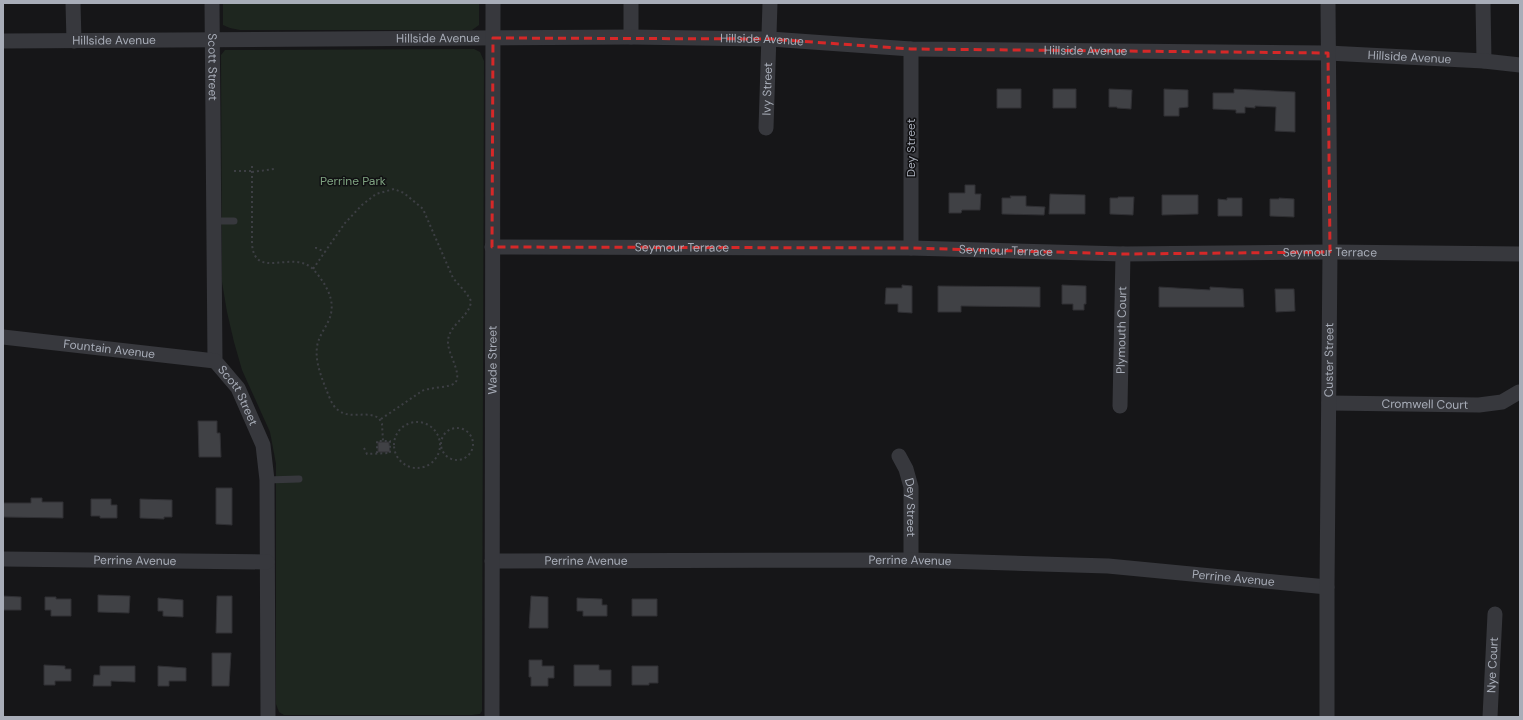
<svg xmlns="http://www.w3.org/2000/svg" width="1523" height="720" font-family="'DM Sans',sans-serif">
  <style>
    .green { fill: #1e261f }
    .building { fill: #404145; stroke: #303034 }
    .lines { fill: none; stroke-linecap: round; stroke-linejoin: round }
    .path { stroke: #3d3f44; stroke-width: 2; stroke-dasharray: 2 3; stroke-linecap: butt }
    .service { stroke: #37383d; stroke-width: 7 }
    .minor { stroke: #37383d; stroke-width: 15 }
    .marked { fill: none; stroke: #d62828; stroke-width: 3; stroke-dasharray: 8 5; stroke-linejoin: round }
    .labels { text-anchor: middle; stroke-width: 3; stroke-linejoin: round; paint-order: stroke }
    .street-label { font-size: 12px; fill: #a8adb8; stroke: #111113 }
    .park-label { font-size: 12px; fill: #7fa381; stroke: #111113 }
  </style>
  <rect width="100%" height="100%" fill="#161618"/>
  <path class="green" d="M223 3H479V25L472 30H240L230 28 223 25Z
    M474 49 480 52 484 61 482 711 480 714 472 715H284L279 712 276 704V464L270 432 242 370 234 342 227 312 222 282 221 55 225 50H228Z"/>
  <path class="building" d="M997 89H1021V108H997Z
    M1053 89H1076V108H1053Z
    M1109 89 1132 90 1131 109 1117 108V107H1109Z
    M1164 89 1188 90V107L1179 108V116H1164Z
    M1234 89 1295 92V132L1275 131 1276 107 1255 106V108L1245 107V113H1236V110L1213 109V93H1234Z
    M965 185H975V194H981L980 210H962L961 213H949V193H965Z
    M1050 194 1085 195V214H1049Z
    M1162 195H1198V214L1162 215Z
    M1010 196H1026V206L1045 207 1044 215 1002 214V198H1011Z
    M1118 197H1134L1133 215 1110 214V198H1118Z
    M1227 198H1242V216H1218V199L1227 200Z
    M1279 198 1294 199V217L1270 216V199H1279Z
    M902 285 912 286V313L898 312V304H885L886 288H902Z
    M1062 285 1086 286V304H1084V310H1073V304H1062Z
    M938 286 1040 287V307L961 306V312H938Z
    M1159 287 1210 290V287L1243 289 1244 307H1159Z
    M1275 289H1294L1295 311 1276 312Z
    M198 421H217V433H220L221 457H199Z
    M378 442H389L390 452H378Z
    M216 488H232V525L216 524Z
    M31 498H42V502H63V518L3 517V503H31Z
    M91 499H111V505H117V518H100V516H91Z
    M140 499 172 500V517H164V519L140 518Z
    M98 595 130 596 129 613 98 612Z
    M3 596 21 597V610H3Z
    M217 596H232V633H216Z
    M531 596 548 597V628H529Z
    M45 597H56V599H71V616H51V610H45Z
    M158 598 183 600V617L163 616V611H158Z
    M577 598 602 599V605H607V616H583V611H577Z
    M632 599H657V616H632Z
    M212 653H231L229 686H212Z
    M529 660H542V666H554V678H548V686H531V677H529Z
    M44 665 65 666V669H71V681H55V685H44Z
    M574 665H599V670H611V686H574Z
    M100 666H135V682L111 681V686H93L94 675H100Z
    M158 666 186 668V681H169V686H158Z
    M632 666H658V683H649V685H632Z"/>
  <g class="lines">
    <path class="path" d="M252 166V244C255 281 292 249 313 269
      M234 171H252
      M252 172 274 169
      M316 247V248L325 252
      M381 419 422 391C430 387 449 388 455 383 463 374 447 353 448 341 449 324 470 317 471 301L467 294 453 278 423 209 404 193 394 189 376 194 362 205 345 223 313 269C326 284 338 302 328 322 324 330 318 338 317 347 315 361 321 376 326 389 329 396 332 406 338 410 351 420 365 410 379 418L382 424 383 441
      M394 445a23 23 0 1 1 46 0a23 23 0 1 1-46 0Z
      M441 444a16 16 0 1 1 32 0a16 16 0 1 1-32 0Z
      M364 448 367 454 390 453V441H377V453"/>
    <path class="service" d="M215 221H234
      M267 480 299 479"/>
    <g class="minor">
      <path d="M73 3 74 41"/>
      <path id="s1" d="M212 3 215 361 238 388 263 445 267 480 268 717"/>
      <path d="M631 3V37"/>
      <path d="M1483 3 1484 61"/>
      <path id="s2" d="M3 41 631 37 770 39 911 49 1328 53 1484 61 1520 65"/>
      <path d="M911 49V248"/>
      <path id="s3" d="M766 128 770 3"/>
      <path id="s4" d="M492 247 911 248 1123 254 1330 252 1520 254"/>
      <path id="s5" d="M3 337 215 361"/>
      <path id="s6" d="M1329 403 1479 405 1502 402 1519 392"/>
      <path id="s7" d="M1120 406 1123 254"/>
      <path id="s8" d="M899 456 906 469 911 487V560"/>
      <path id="s9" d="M3 559 267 562"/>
      <path id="s10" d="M492 561 911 560 1108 566 1327 587"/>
      <path id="s11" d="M492 717 493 3"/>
      <path id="s12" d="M1327 717V587L1330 252 1328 3"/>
      <path id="s13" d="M1490 717 1495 614"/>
    </g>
  </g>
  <path class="marked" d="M493 38 770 39 911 49 1328 53 1330 252 1123 254 911 248 492 247Z"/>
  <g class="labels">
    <g class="street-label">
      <text dy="4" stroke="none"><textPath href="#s2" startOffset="435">Hillside Avenue</textPath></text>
      <text dy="4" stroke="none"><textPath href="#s2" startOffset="759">Hillside Avenue</textPath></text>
      <text dy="4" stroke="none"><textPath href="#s2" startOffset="111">Hillside Avenue</textPath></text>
      <text dy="4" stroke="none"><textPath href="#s2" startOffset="1083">Hillside Avenue</textPath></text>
      <text dy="4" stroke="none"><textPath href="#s2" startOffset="1407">Hillside Avenue</textPath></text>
      <text dy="4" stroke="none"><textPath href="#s1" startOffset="64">Scott Street</textPath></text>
      <text dy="4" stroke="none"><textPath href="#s3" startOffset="39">Ivy Street</textPath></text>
      <text transform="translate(911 148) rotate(-90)" y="4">Dey Street</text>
      <text dy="4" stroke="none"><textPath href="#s4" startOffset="190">Seymour Terrace</textPath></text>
      <text dy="4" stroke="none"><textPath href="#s4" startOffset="514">Seymour Terrace</textPath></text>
      <text dy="4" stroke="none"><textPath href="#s4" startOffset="838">Seymour Terrace</textPath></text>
      <text dy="4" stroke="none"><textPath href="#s7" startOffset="76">Plymouth Court</textPath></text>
      <text dy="4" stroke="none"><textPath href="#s5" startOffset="107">Fountain Avenue</textPath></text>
      <text dy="4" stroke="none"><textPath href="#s11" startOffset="357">Wade Street</textPath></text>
      <text dy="4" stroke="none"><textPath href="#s12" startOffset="357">Custer Street</textPath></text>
      <text dy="4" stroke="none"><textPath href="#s1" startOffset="400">Scott Street</textPath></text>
      <text dy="4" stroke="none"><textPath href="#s6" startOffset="96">Cromwell Court</textPath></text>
      <text dy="4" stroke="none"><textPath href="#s8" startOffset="54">Dey Street</textPath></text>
      <text dy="4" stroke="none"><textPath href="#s9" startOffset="132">Perrine Avenue</textPath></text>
      <text dy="4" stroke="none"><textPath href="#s10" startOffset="94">Perrine Avenue</textPath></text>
      <text dy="4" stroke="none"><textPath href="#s10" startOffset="418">Perrine Avenue</textPath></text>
      <text dy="4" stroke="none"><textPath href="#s10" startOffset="742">Perrine Avenue</textPath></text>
      <text dy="4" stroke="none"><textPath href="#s13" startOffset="52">Nye Court</textPath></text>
    </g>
    <g class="park-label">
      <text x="353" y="185">Perrine Park</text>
    </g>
  </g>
  <rect width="1523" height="720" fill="none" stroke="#a8adb8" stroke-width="8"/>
</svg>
